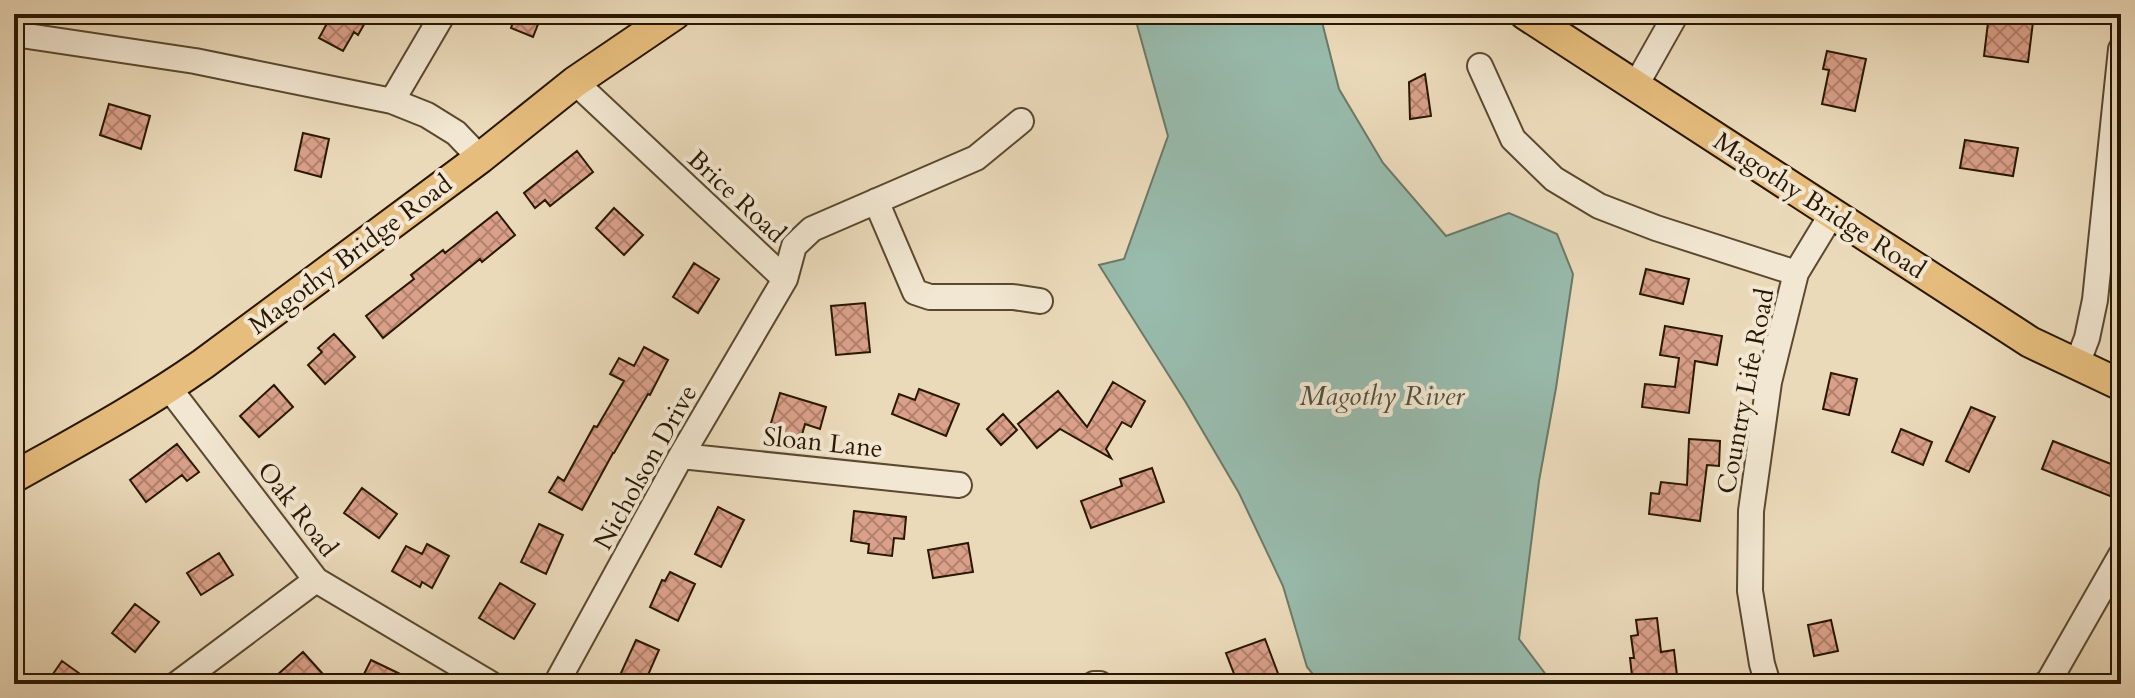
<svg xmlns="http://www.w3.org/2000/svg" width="2135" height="698" font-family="Cardo,serif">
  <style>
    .water { fill: #98bbad; stroke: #6c7968; stroke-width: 2 }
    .building { fill: url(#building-cross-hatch); stroke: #291701; stroke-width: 2 }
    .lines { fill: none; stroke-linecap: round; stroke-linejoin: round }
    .minor-casing { stroke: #5a482f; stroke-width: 28 }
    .major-casing { stroke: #291701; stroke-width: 34 }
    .minor { stroke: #f2e7d2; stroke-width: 24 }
    .major { stroke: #e6bd7d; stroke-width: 30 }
    .labels { text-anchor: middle; stroke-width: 8; stroke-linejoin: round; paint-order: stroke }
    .street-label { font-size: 26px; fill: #291701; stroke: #f2e7d2 }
    .water-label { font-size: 28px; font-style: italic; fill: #50503d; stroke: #f2e7d2 }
  </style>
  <defs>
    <pattern id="building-cross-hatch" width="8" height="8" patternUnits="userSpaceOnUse" patternTransform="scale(2)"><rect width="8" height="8" fill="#daa089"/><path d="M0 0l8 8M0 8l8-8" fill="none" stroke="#b1816e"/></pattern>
  </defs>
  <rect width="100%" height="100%" fill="#ebdaba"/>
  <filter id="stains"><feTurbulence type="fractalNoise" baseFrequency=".0025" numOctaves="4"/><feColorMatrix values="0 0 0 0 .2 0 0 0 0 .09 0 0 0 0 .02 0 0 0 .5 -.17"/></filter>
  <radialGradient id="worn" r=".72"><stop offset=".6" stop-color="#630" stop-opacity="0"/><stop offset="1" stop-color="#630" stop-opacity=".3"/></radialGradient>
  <path class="water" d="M1134 14H1320L1339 89 1383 163 1446 236 1509 213 1557 234 1573 274 1556 388 1539 481 1519 639 1553 684H1321L1307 667 1283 586 1239 493 1185 401 1099 265 1124 259 1168 136Z"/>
  <path class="building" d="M332 14H370L358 35 354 32 343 51 319 38Z
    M516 14H542L533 37 511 28Z
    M1989 14H2034L2028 62 1984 56Z
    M1827 51 1866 59 1855 111 1822 104 1829 70 1823 69Z
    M1425 74 1431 116 1410 119 1409 82Z
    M109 104 150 116 141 149 100 135Z
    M303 133 329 139 321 177 295 170Z
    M1965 140 2018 148 2013 176 1960 168Z
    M577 151 593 172 550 206 545 200 535 208 524 193Z
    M614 208 643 235 624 255 596 228Z
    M497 212 515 235 482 262 480 259 383 338 366 316 414 279 411 275 443 250 445 253Z
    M694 263 719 279 698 313 673 297Z
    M1646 269 1689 279 1683 304 1640 294Z
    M865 303 870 352 836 355 831 306Z
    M1665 326 1722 336 1717 365 1695 361 1689 413 1642 407 1645 384 1675 387 1679 358 1660 355Z
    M334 334 355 357 325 384 308 365 322 352 318 348Z
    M644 347 668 360 650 395 648 394 614 453H613L582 510 549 492 558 477 564 481 594 426 597 427 624 381 610 374 619 358 634 366Z
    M1831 373 1857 379 1849 415 1823 409Z
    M1113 382 1145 401 1131 427 1122 422 1106 449 1111 458 1060 429 1037 448 1018 424 1058 391 1087 427Z
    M274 385 293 407 259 437 240 416Z
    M919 389 959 404 946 436 892 414 899 394 915 400Z
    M780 393 826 407 820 429 805 424 800 442 768 433Z
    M1971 407 1995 417 1969 472 1946 461Z
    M1003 414 1017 430 1001 445 987 429Z
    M1901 429 1932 442 1923 465 1892 452Z
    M1689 439 1720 441 1719 466 1707 465 1700 521 1649 514 1651 493 1659 494 1661 482 1687 485Z
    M2053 441 2121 468V482L2115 498 2042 469Z
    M177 444 199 472 187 481 182 475 146 502 130 480Z
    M1152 468 1164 502 1091 528 1081 501 1122 486 1120 479Z
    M362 488 397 514 379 538 344 513Z
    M718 507 744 520 721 567 695 554Z
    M854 511 906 517 904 539 894 538 892 556 868 553 869 544 851 541Z
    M539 524 563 535 546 574 521 562Z
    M968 543 973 572 933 578 928 550Z
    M427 544 449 556 432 588 422 582 420 587 392 571 406 546 422 554Z
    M219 553 233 575 201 595 187 573Z
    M670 572 695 584 678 621 650 607 662 580 665 581Z
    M500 583 535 604 514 639 479 618Z
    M135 604 159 622 135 652 112 633Z
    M1657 618 1661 652 1674 650 1678 684H1633L1630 658H1634L1631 636 1638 635 1636 620Z
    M1831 620 1838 651 1814 656 1808 625Z
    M1265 639 1282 684H1238L1226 653Z
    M636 640 659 650 644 684H616Z
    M303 652 322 673 310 684H267Z
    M371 660 421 684H359Z
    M62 661 94 684H46Z"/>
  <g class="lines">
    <g class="minor-casing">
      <path id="minor" d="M14 34 195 61 392 101 427 115 456 133 480 158
        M1480 66 1513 139 1554 179 1599 206 1656 228 1796 273
        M575 82 785 279 794 246 812 229 976 158 1021 121
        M1636 85 1676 14
        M392 101 443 14
        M876 201 915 292 930 297H1013L1040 301
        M2077 364 2087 338 2095 300 2121 49
        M169 388 316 580 491 684
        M681 456 959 485
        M177 684 316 580
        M556 684 681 456 785 279
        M1094 684H1100
        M1768 684 1762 664 1750 591 1751 511 1769 382 1796 273 1833 212
        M2045 684 2049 681 2121 555"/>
    </g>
    <g class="major-casing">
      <path id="major" d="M1525 14 2030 342 2121 385
        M14 477C78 441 143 406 203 364L480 158 575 82 675 14"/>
    </g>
    <use href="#minor" class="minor"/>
    <use href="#major" class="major"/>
  </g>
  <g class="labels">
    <g class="street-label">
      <text transform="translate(737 196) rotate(43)" y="9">Brice Road</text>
      <text transform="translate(1820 205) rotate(33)" y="9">Magothy Bridge Road</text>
      <text transform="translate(350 254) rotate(-37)" y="9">Magothy Bridge Road</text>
      <text transform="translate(1745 391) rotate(-79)" y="9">Country Life Road</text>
      <text transform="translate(823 442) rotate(6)" y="9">Sloan Lane</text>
      <text transform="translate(645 467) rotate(-61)" y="9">Nicholson Drive</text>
      <text transform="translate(298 509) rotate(52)" y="9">Oak Road</text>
    </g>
    <g class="water-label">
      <text x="1382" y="405">Magothy River</text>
    </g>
  </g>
  <rect width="2135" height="698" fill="none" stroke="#ebdaba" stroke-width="48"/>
  <rect x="16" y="16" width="2103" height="666" fill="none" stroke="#291701" stroke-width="4"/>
  <rect x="24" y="24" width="2087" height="650" fill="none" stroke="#291701" stroke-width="2"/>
  <rect width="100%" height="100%" filter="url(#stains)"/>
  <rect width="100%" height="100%" fill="url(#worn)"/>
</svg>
